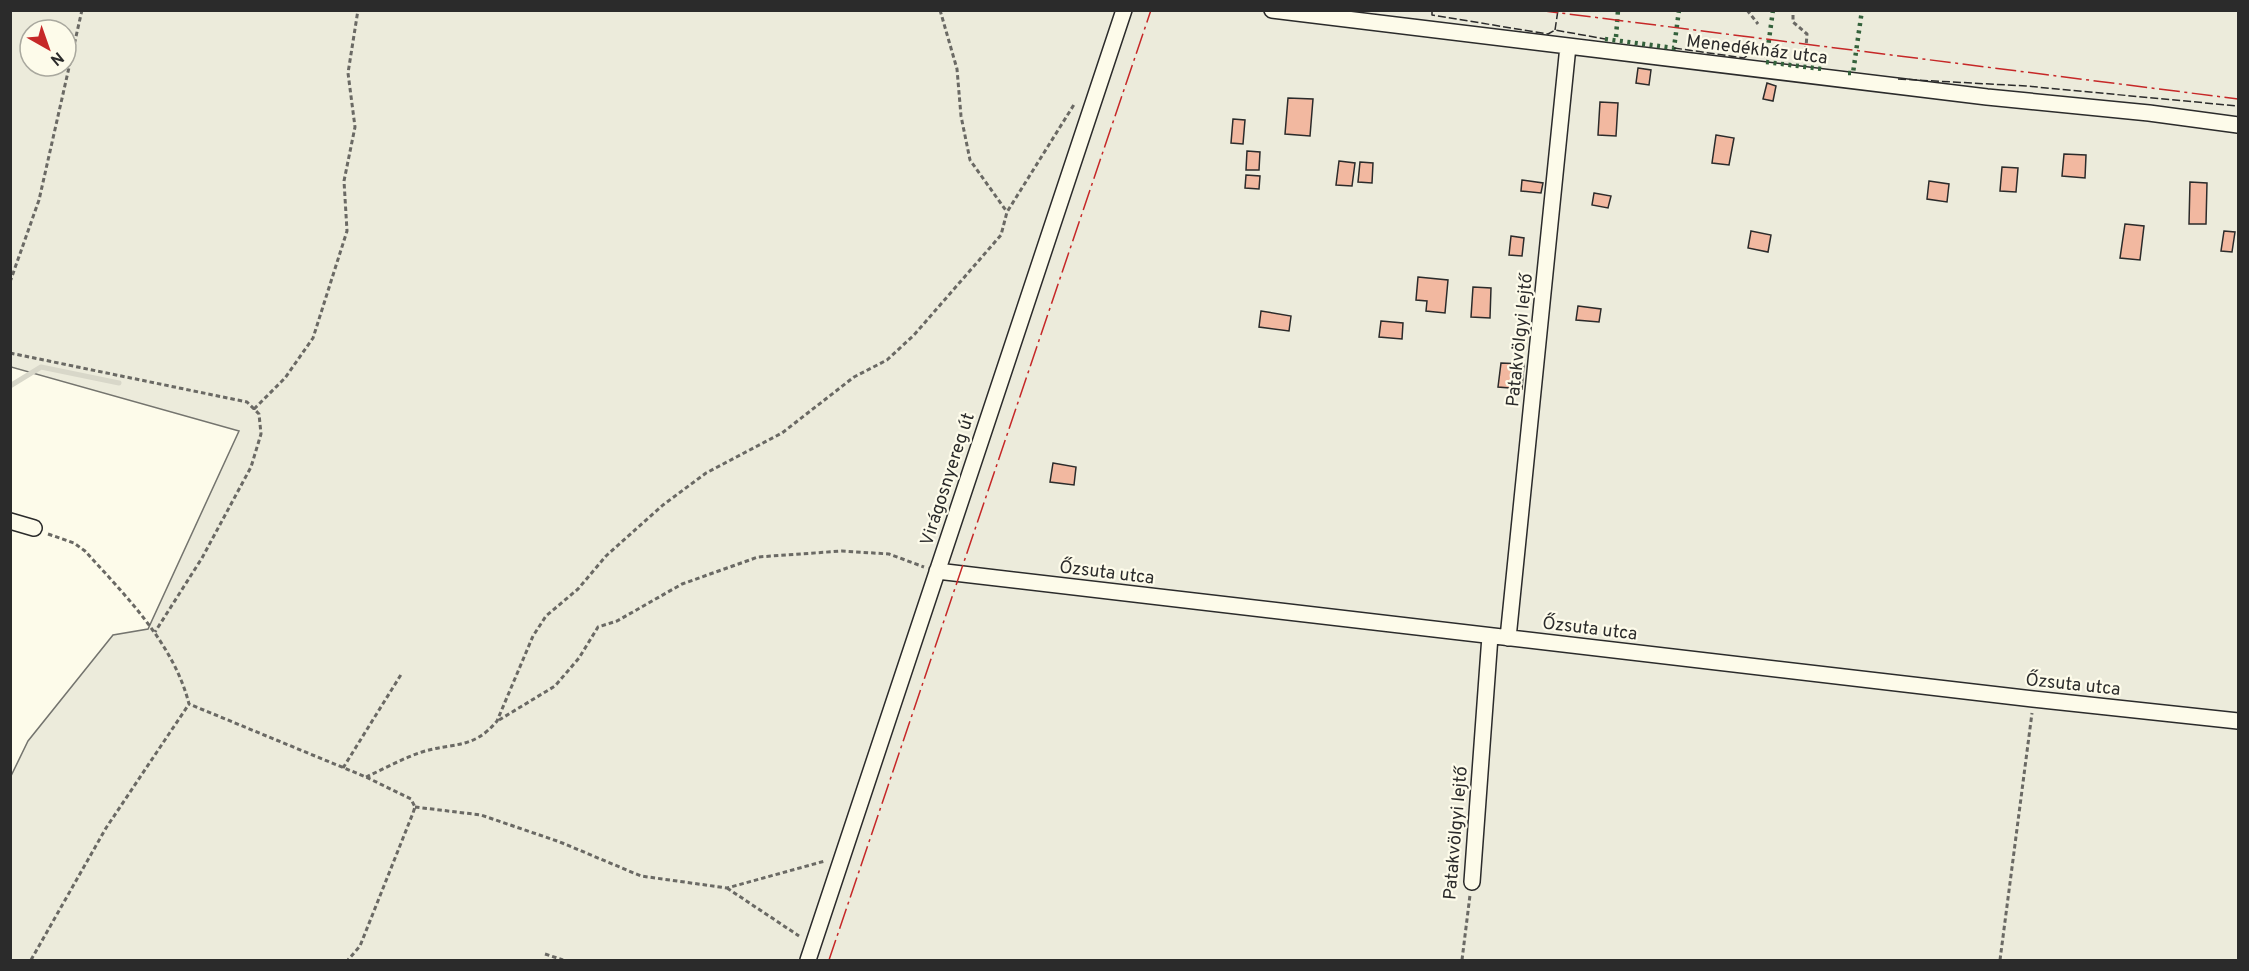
<svg xmlns="http://www.w3.org/2000/svg" width="2249" height="971" font-family="Overpass,sans-serif">
  <style>
    .green { fill: #ecebdb; stroke: #74746e; stroke-width: 1.5; fill-rule: evenodd }
    .lines { fill: none; stroke-linecap: round; stroke-linejoin: round }
    .stream { stroke: #d8d7c9; stroke-width: 5 }
    .building { fill: #f2b8a0; stroke: #2b2b2b; stroke-width: 1.5 }
    .minor-casing { stroke: #2b2b2b; stroke-width: 18 }
    .path { stroke: #6a6964; stroke-width: 3; stroke-dasharray: 4.5 3; stroke-linecap: butt }
    .minor { stroke: #fdfbea; stroke-width: 15 }
    .hedge { stroke: #34623c; stroke-width: 4.5; stroke-dasharray: 3 4.5; stroke-linecap: butt }
    .fence { stroke: #2b2b2b; stroke-width: 1.5; stroke-dasharray: 8 3; stroke-linecap: butt }
    .power { stroke: #c62828; stroke-width: 1.5; stroke-dasharray: 21 4.5 3 4.5; stroke-linecap: butt }
    .labels { text-anchor: middle; stroke-width: 4.5; stroke-linejoin: round; paint-order: stroke }
    .street-label { font-size: 18px; fill: #2b2b2b; stroke: #fdfbea }
  </style>
  <rect width="100%" height="100%" fill="#fdfbea"/>
  <path class="green" d="M11 11H2238V960H11L10 778 28 741 113 635 148 629 239 431 11 367ZM30 30H66V66H30Z"/>
  <g class="lines">
    <path class="stream" d="M10 386 41 367 119 383"/>
  </g>
  <path class="building" d="M1638 68 1651 70 1649 85 1636 83Z
    M1767 83 1776 86 1773 101 1763 99Z
    M1288 98 1313 99 1310 136 1285 134Z
    M1600 102 1618 103 1616 136 1598 135Z
    M1233 119 1245 120 1243 144 1231 143Z
    M1716 135 1734 138 1729 165 1712 163Z
    M1247 151 1260 152 1259 170H1246Z
    M2064 154 2086 155 2085 178 2062 176Z
    M1339 161 1355 163 1352 186 1336 185Z
    M1360 162 1373 163 1372 183 1358 182Z
    M2002 167 2018 168 2016 192 2000 191Z
    M1246 175 1260 176 1259 189 1245 188Z
    M1522 180 1543 183 1541 193 1521 191Z
    M1929 181 1949 184 1947 202 1927 199Z
    M2190 182 2207 183 2206 224H2189Z
    M1594 193 1611 196 1608 208 1592 205Z
    M2125 224 2144 226 2140 260 2120 258Z
    M1751 231 1771 235 1768 252 1748 248Z
    M2224 231 2235 232 2232 252 2221 251Z
    M1511 236 1524 238 1522 256 1509 255Z
    M1418 277 1448 280 1445 313 1426 311 1427 301 1416 300Z
    M1473 287 1491 288 1490 318 1471 317Z
    M1578 306 1601 309 1599 322 1576 320Z
    M1261 311 1291 316 1289 331 1259 327Z
    M1381 321 1403 323 1402 339 1379 337Z
    M1501 363 1524 364 1522 389 1498 387Z
    M1053 463 1076 467 1074 485 1050 482Z"/>
  <g class="lines">
    <g class="minor-casing">
      <path id="minor" d="M1272 10 1987 97 2149 113 2238 125
        M10 521 34 528
        M937 571 2033 699 2238 721
        M1508 638 1568 46
        M1472 882 1490 636
        M808 960 1124 10"/>
    </g>
    <path class="path" d="M940 10 957 69 961 116 970 160 1007 212
      M1747 10 1758 24
      M1793 15V22L1807 34 1805 61
      M10 282 39 200 82 10
      M10 353 247 402 259 414 261 434 251 467 202 558 155 632
      M254 409 285 378 313 338 347 231 344 181 355 127 348 73 358 10
      M48 534 74 543 85 551C125 595 174 644 189 704L366 777 411 799 415 807 413 813 360 946 348 960
      M499 720 555 686 579 658 598 627 617 621 682 584 758 557 842 551 889 554 924 567
      M343 768 402 673
      M366 777C384 769 403 758 422 752 453 742 473 750 497 721L533 636 546 616 578 589 606 556 663 505 706 473 782 433 854 377 887 360 914 335 1001 235 1007 212 1075 103
      M415 807 481 815 560 842 641 876 727 888 825 861
      M727 888 799 936
      M545 954 563 960
      M31 960 106 828 189 704
      M1462 960 1470 895
      M2000 960 2032 713"/>
    <use href="#minor" class="minor"/>
    <path class="hedge" d="M1773 10 1766 62 1822 69
      M1616 37 1618 10
      M1605 39 1674 48 1679 10
      M1848 73H1853L1862 10"/>
    <path class="fence" d="M1432 10V15L1548 34 1555 30 1605 39
      M1555 30 1558 10
      M1674 48 1744 58 1753 51 1755 47 1768 48
      M1898 79 2026 86 2238 106"/>
    <path class="power" d="M1537 10 2238 99
      M829 960 1151 10"/>
  </g>
  <g class="labels">
    <g class="street-label">
      <text transform="translate(1757 49) rotate(7)" y="6">Menedékház utca</text>
      <text transform="translate(1519 340) rotate(-84)" y="6">Patakvölgyi lejtő</text>
      <text transform="translate(947 479) rotate(-72)" y="6">Virágosnyereg út</text>
      <text transform="translate(1107 572) rotate(7)" y="6">Őzsuta utca</text>
      <text transform="translate(1590 628) rotate(7)" y="6">Őzsuta utca</text>
      <text transform="translate(2073 684) rotate(6)" y="6">Őzsuta utca</text>
      <text transform="translate(1455 833) rotate(-85)" y="6">Patakvölgyi lejtő</text>
    </g>
  </g>
  <rect width="2249" height="971" fill="none" stroke="#2b2b2b" stroke-width="24"/>
  <g transform="translate(48 48) rotate(140)"><circle r="28" fill="#fdfbea" stroke="#a9a89e" stroke-width="1.5"/>
  <path d="M0-4.5L10 22L0 15L-10 22Z" fill="#c62828"/>
  <text y="-9" font-size="16" font-weight="bold" text-anchor="middle" fill="#2b2b2b">N</text>
  </g>
</svg>
